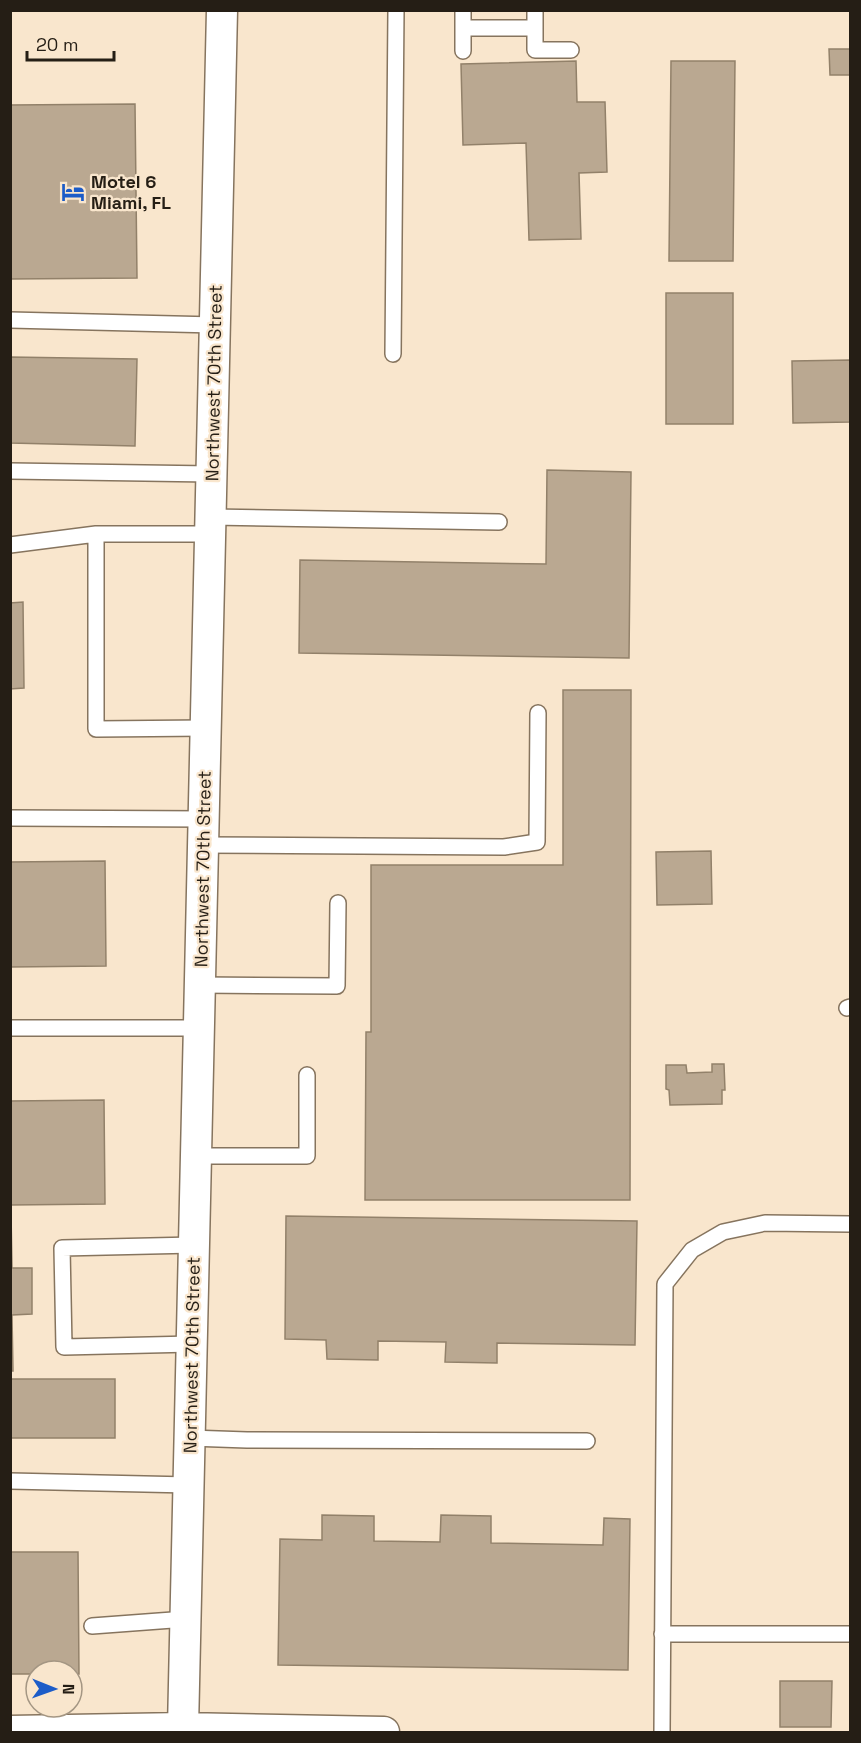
<svg xmlns="http://www.w3.org/2000/svg" width="861" height="1743" font-family="'Space Grotesk',sans-serif">
  <style>
    .building { fill: #baa891; stroke: #92816a; stroke-width: 1.5 }
    .lines { fill: none; stroke-linecap: round; stroke-linejoin: round }
    .service-casing { stroke: #86745e; stroke-width: 18 }
    .minor-casing { stroke: #86745e; stroke-width: 33 }
    .service { stroke: #fff; stroke-width: 15 }
    .minor { stroke: #fff; stroke-width: 30 }
    .labels { text-anchor: middle; stroke-width: 4.5; stroke-linejoin: round; paint-order: stroke }
    .poi-label { font-size: 18px; font-weight: bold; fill: #251e15; stroke: #f9e6cd; text-anchor: start }
    .street-label { font-size: 18px; fill: #251e15; stroke: #f9e6cd }
  </style>
  <rect width="100%" height="100%" fill="#f9e6cd"/>
  <path class="building" d="M829 49H850V75H830Z
    M576 61 577 102H605L607 172 579 173 581 239 529 240 526 143 463 145 461 64Z
    M671 61H735L733 261H669Z
    M135 104 137 278 10 279V105Z
    M666 293H733V424H666Z
    M10 357 137 359 135 446 10 443Z
    M850 360V422L793 423 792 361Z
    M547 470 631 472 629 658 299 653 300 560 546 564Z
    M23 602 24 688 10 689V603Z
    M563 690H631L630 1200H365L366 1032H371V865H563Z
    M711 851 712 904 657 905 656 852Z
    M105 861 106 966 10 967V862Z
    M712 1064H724L725 1090H722V1104L670 1105 669 1090 666 1089V1065H686L687 1073 712 1072Z
    M104 1100 105 1204 10 1205V1101Z
    M11 1213 12 1268H32V1314L12 1315 13 1371H10Z
    M286 1216 637 1221 635 1345 497 1343V1363L445 1362 446 1342 378 1341V1360L327 1359 326 1340 285 1339Z
    M10 1379H115V1438H10Z
    M322 1515 374 1516V1541L440 1542 441 1515 491 1516V1543L603 1545 604 1518 630 1519 628 1670 278 1665 280 1539 322 1540Z
    M10 1552H78L79 1674H72V1671H36V1674H10Z
    M780 1681H832L831 1727H780Z"/>
  <g class="lines">
    <g class="service-casing">
      <path id="service" d="M535 10V50H571
        M463 28H535
        M463 51V10
        M10 320 215 325
        M393 354 396 10
        M10 471 211 474
        M211 517 499 522
        M10 545 96 534
        M206 728 96 729V534H210
        M10 818 204 819
        M203 845 504 847 537 842 538 713
        M200 985 337 986 338 903
        M847 1008 850 1007
        M10 1028H199
        M196 1156H307V1075
        M192 1344 64 1347 62 1248 194 1245
        M190 1438 247 1440 587 1441
        M10 1481 189 1485
        M92 1626 186 1619
        M662 1634H850
        M662 1732 665 1284 692 1250 723 1232 765 1223 850 1224"/>
    </g>
    <g class="minor-casing">
      <path id="minor" d="M183 1728 222 10
        M10 1731 183 1728 384 1732"/>
    </g>
    <use href="#service" class="service"/>
    <use href="#minor" class="minor"/>
  </g>
  <defs>
    <g id="hotel-bare" transform="scale(1.8)"><path d="M-6-4.5h1.5V1H6V5H4.5V3h-9V5H-6ZM-4 0a1.8 1.8 0 1 1 3.6 0ZM.5 0V-2.5h3Q6-2.5 6 0Z" fill="#1c5cc8" stroke="#f9e6cd" stroke-width="2.5" paint-order="stroke"/></g>
  </defs>
  <g fill-rule="evenodd">
    <use href="#hotel-bare" x="73" y="192"/>
  </g>
  <g class="labels">
    <g class="poi-label">
      <text x="91" y="188">Motel 6<tspan x="91" dy="21">Miami, FL</tspan></text>
    </g>
    <g class="street-label">
      <text transform="translate(214 383) rotate(-89)" y="6">Northwest 70th Street</text>
      <text transform="translate(203 869) rotate(-89)" y="6">Northwest 70th Street</text>
      <text transform="translate(192 1355) rotate(-89)" y="6">Northwest 70th Street</text>
    </g>
  </g>
  <rect width="861" height="1743" fill="none" stroke="#251e15" stroke-width="24"/>
  <g transform="translate(54 1689) rotate(91)"><circle r="28" fill="#f9e6cd" stroke="#a49683" stroke-width="1.5"/>
  <path d="M0-4.5L10 22L0 15L-10 22Z" fill="#1c5cc8"/>
  <text y="-9" font-size="16" font-weight="bold" text-anchor="middle" fill="#251e15">N</text>
  </g>
  <path d="M27 51v9h87v-9" fill="none" stroke="#251e15" stroke-width="3"/>
  <text x="36" y="51" font-size="18" fill="#251e15" stroke="#f9e6cd" stroke-width="4.5" paint-order="stroke">20 m</text>
</svg>
